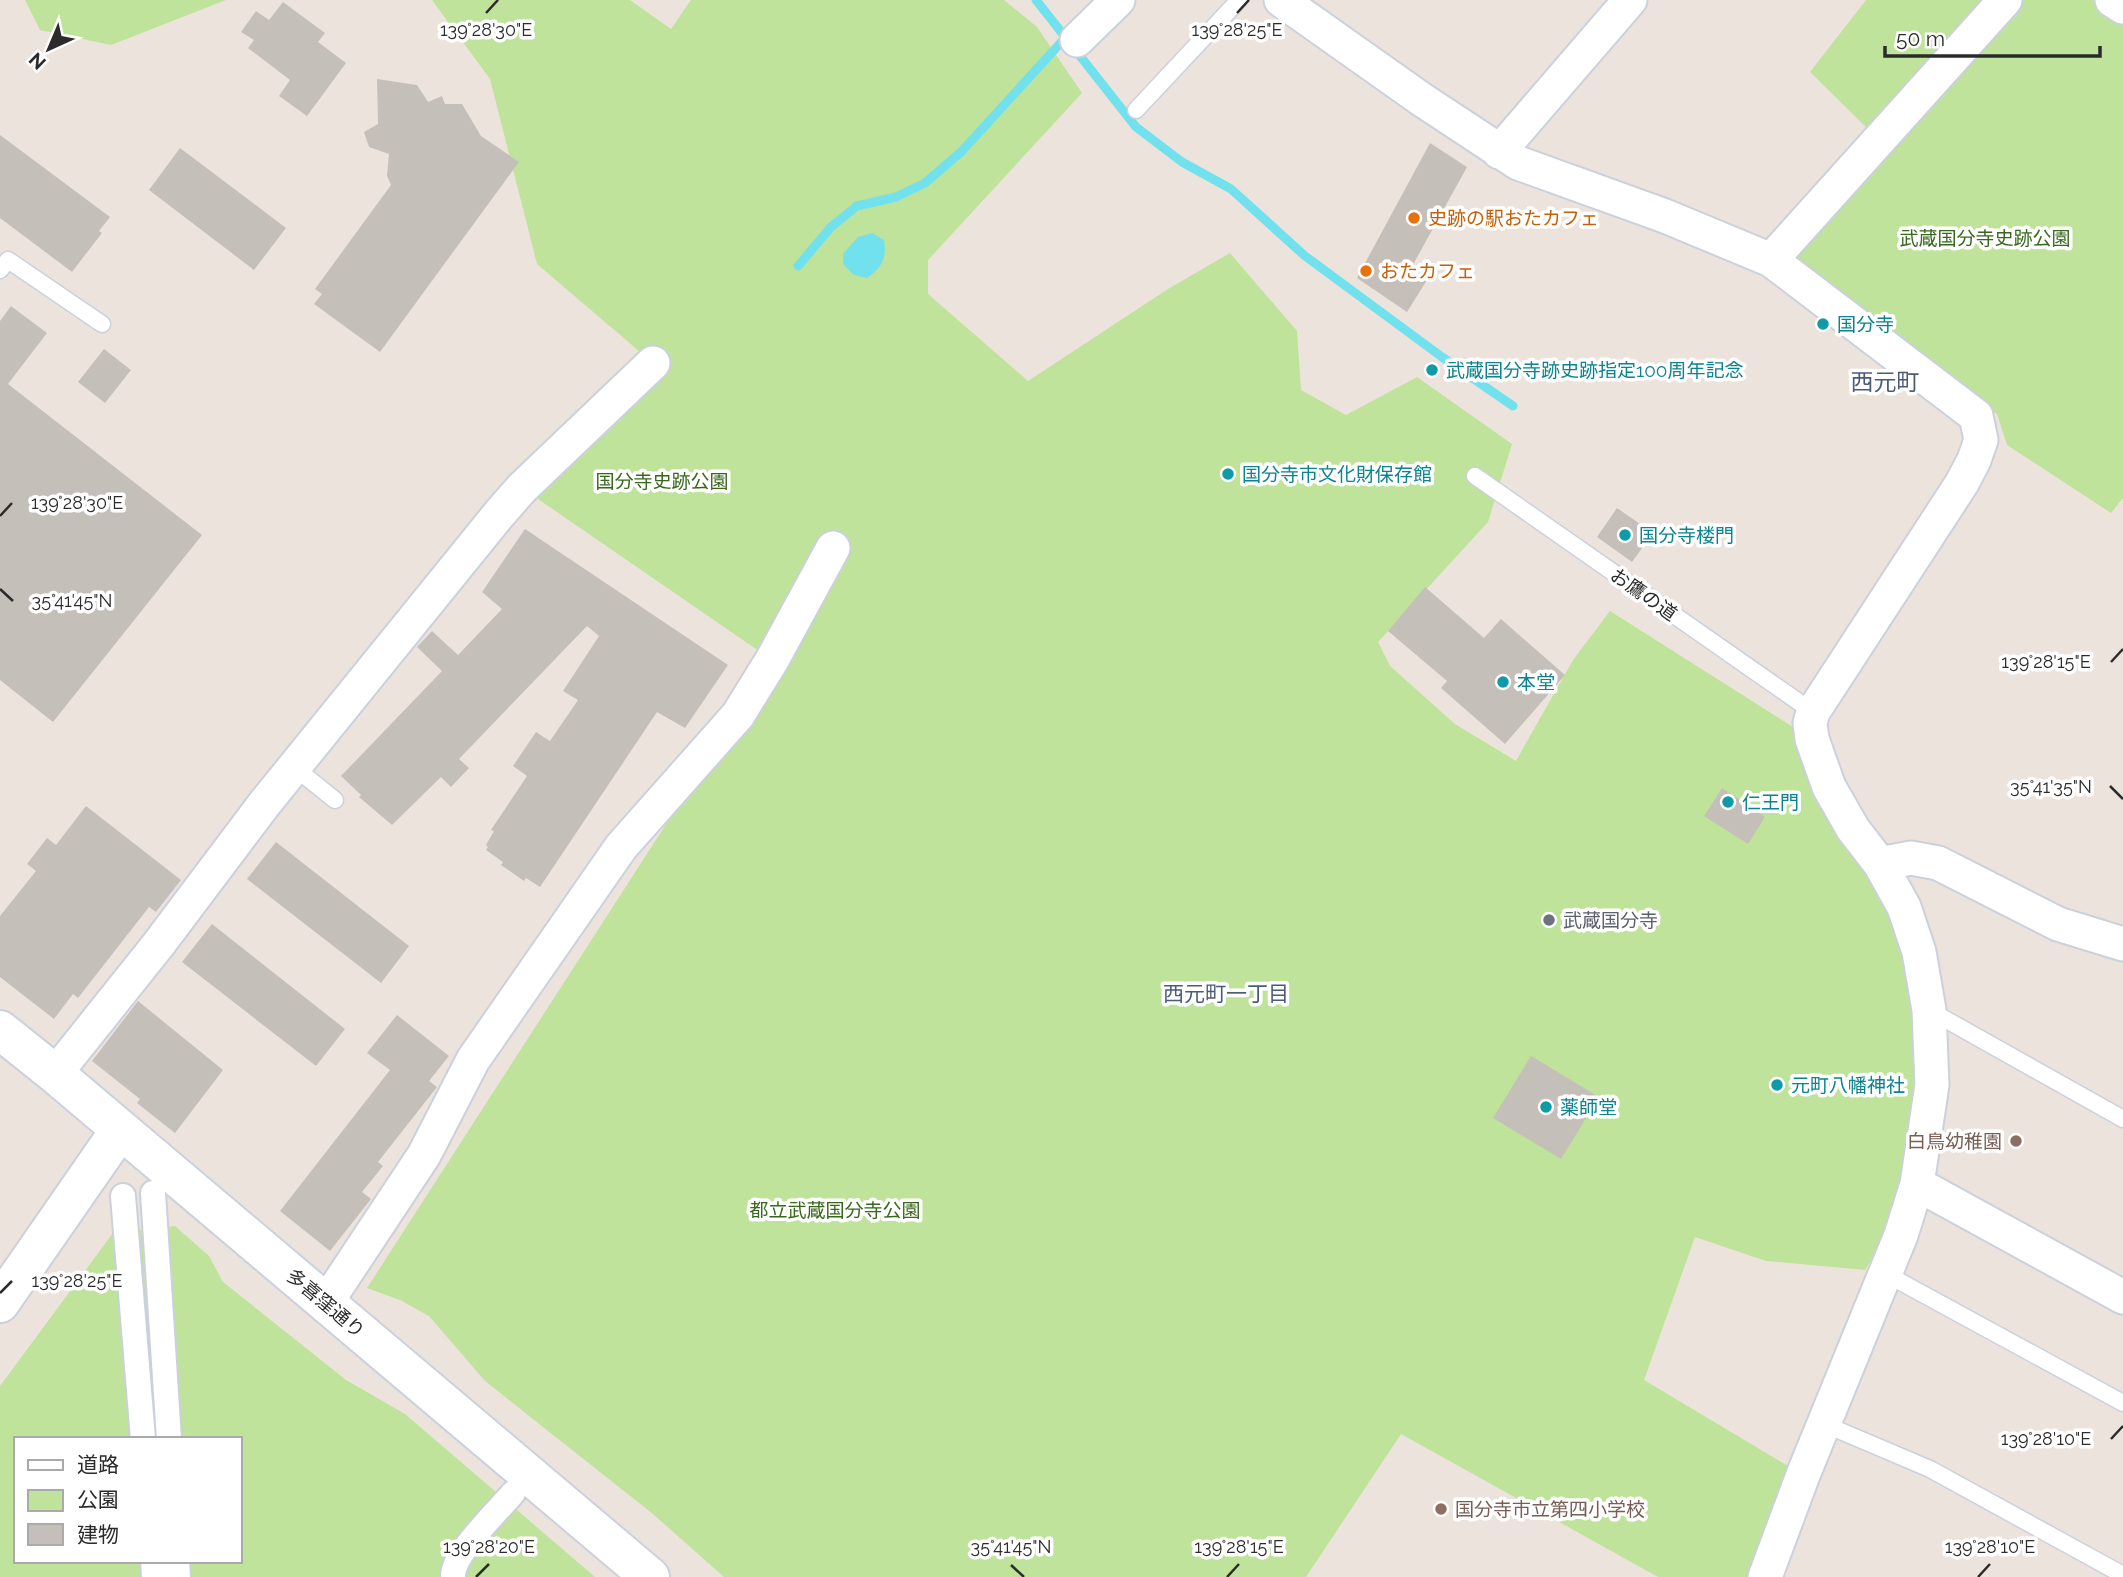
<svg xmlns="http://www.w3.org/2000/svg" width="2123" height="1577" font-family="Raleway,'Noto Sans JP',sans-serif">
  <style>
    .green { fill: #bfe39a; fill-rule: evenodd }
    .water { fill: #71e1ed }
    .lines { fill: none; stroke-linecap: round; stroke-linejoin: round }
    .stream { stroke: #71e1ed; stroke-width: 9 }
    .building { fill: #c5bfb9 }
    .service-casing { stroke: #cbd1dc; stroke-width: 19 }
    .pedestrian-casing { stroke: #cbd1dc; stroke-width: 28 }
    .minor-casing { stroke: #cbd1dc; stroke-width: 37 }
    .tertiary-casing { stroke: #cbd1dc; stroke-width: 42 }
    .secondary-casing { stroke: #cbd1dc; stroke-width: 42 }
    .service { stroke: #fff; stroke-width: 16 }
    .pedestrian { stroke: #fff; stroke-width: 24 }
    .minor { stroke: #fff; stroke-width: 33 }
    .tertiary { stroke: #fff; stroke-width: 38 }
    .secondary { stroke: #fff; stroke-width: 38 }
    .ticks { fill: none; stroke: #2b2b2b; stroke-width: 2.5 }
    .food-dot { fill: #e8710a; stroke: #fff; stroke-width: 2.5 }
    .culture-dot { fill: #0f9aa8; stroke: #fff; stroke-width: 2.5 }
    .worship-dot { fill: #6b7280; stroke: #fff; stroke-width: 2.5 }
    .education-dot { fill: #8d6e63; stroke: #fff; stroke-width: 2.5 }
    .labels { text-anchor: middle; stroke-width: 7; stroke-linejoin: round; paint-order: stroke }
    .food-label { font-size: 19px; fill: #c56008; stroke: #fff; text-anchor: start }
    .park-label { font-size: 19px; fill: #38681b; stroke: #fff }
    .culture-label { font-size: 19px; fill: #0d838f; stroke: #fff; text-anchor: start }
    .street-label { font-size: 19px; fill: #2b2b2b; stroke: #fff }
    .worship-label { font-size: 19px; fill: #5b616d; stroke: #fff; text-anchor: start }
    .education-label { font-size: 19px; fill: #785e54; stroke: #fff; text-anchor: end }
    .neighbourhood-label { font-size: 21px; fill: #4b5c7b; stroke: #fff }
    .quarter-label { font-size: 23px; fill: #4b5c7b; stroke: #fff }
    .ticks-label { font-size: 18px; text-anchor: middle; fill: #2b2b2b; stroke: #fff; stroke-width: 7; stroke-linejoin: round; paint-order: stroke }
  </style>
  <rect width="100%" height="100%" fill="#ede3dd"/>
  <path class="green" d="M25 0H226L111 45 40 30Z
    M432 0H630L671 29 691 0H1004L1037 27 1082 93 928 260V294L1028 381 1168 289 1230 253 1297 331 1301 390 1346 415 1417 377 1512 444 1488 522 1378 642 1390 666 1455 724 1516 761 1573 660 1610 611 1812 739 1919 952 1917 1184 1865 1270 1766 1261 1695 1237 1644 1380 1803 1475 1765 1577H1658L1401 1434 1306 1577H724L653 1514 485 1381 429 1316 400 1300 367 1288 772 660 522 488 653 363 537 264 490 79Z
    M1866 0H1987L1871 132 1810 72Z
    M2006 0H2123V498L2111 513 2007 445 1997 414 1810 292 1792 250Z
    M175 1226 209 1256 223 1282 346 1380 405 1414 595 1577H0V1386L113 1233ZM16 1439H240V1561H16Z"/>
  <path class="water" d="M872 233 884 240C887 259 882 267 867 278L854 275 843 264V254L858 237Z"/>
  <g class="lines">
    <path class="stream" d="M1036 0 1136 127 1182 162 1231 189 1305 256 1442 357 1513 406
      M798 266 831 227 857 206 896 197 925 183 961 152 1066 37"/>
  </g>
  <path class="building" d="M283 2 325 33 318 42 346 63 307 116 279 96 290 80 248 48 254 40 241 32 256 11 269 20Z
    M377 79 417 85 428 102 442 96 445 104H462L481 136 519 162 380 352 314 304 322 294 315 289 391 185 387 176 389 154 369 147 364 132 378 124Z
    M0 135 110 217 99 231 102 233 72 272 0 218Z
    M1430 143 1467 167 1410 270 1427 280 1407 312 1357 278Z
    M180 148 286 228 254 270 149 190Z
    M11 306 47 333 8 384 202 535 53 722 0 680V321Z
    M104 349 131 370 105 403 78 382Z
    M1617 508 1653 533 1632 562 1597 537Z
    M525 529 728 665 685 728 657 712 540 887 526 878 524 881 501 865 503 862 486 850 488 847 486 845 494 831 491 830 527 776 513 766 536 732 550 741 578 700 563 691 599 636 587 626 459 759 469 768 451 787 441 777 392 825 359 797 361 795 341 776 442 671 417 647 432 631 458 655 502 609 482 592Z
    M1425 587 1484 638 1501 619 1565 675 1505 744 1441 688 1447 681 1388 631Z
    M1722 788 1765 817 1748 844 1704 816Z
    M86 806 181 880 156 912 149 907 78 998 73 994 54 1019 0 977V916L36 871 27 864 47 838 56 845Z
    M276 842 409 946 381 983 247 879Z
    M212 924 345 1029 316 1066 182 962Z
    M138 1001 223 1070 175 1133 137 1103 140 1099 92 1061Z
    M397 1015 449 1056 429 1081 437 1087 378 1162 383 1166 362 1192 371 1199 330 1251 280 1211 390 1070 367 1053Z
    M1531 1056 1599 1097 1561 1159 1493 1118Z"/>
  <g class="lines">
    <g class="service-casing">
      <path id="service" d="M1136 110 1239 0
        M0 270 8 260 102 324
        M1475 476 1813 712
        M294 767 335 800
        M1929 1010 2123 1119
        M1886 1274 2123 1403
        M1824 1424 1930 1469 2123 1575"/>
    </g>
    <g class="pedestrian-casing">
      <path id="pedestrian" d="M153 1193 169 1439
        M123 1196 143 1439
        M153 1561 154 1577
        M177 1561 178 1577
        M453 1577C452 1554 497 1512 513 1493"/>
    </g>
    <g class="minor-casing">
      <path id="minor" d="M1281 0 1421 99 1518 163 1665 216 1771 260 1976 416 1981 440 1974 460 1962 483 1813 712 1810 723 1812 739 1829 787 1853 829 1880 864 1904 907 1919 952 1929 1010 1932 1085 1917 1184 1901 1235 1803 1475 1765 1577
        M2112 0 2123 7
        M1077 40 1118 0
        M1499 152 1630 0
        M1771 260 2005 0
        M1880 864 1911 858 1938 863 2058 924 2123 944
        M55 1074 158 945 265 803 500 513 522 488 653 363
        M1917 1184 2123 1297
        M326 1303 424 1155 473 1060 621 847 738 715 772 660 833 548"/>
    </g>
    <g class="tertiary-casing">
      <path id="tertiary" d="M0 1303 120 1130"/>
    </g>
    <g class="secondary-casing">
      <path id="secondary" d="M0 1030 55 1074 650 1577"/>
    </g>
    <use href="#service" class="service"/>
    <use href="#pedestrian" class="pedestrian"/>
    <use href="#minor" class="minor"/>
    <use href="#tertiary" class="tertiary"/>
    <use href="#secondary" class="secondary"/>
  </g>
  <path class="ticks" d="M486 13 498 0M1237 13 1249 0M0 516 12 503M0 589 13 601M2111 662 2123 649M2110 786 2123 799M0 1293 12 1281M2111 1439 2123 1426M1011 1565 1024 1577M476 1577 489 1564M1227 1577 1239 1564M1978 1577 1990 1564"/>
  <g class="food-dot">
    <circle cx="1414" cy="218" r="7"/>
    <circle cx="1366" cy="271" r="7"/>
  </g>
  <g class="culture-dot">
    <circle cx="1823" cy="324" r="7"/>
    <circle cx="1432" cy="370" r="7"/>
    <circle cx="1228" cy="474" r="7"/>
    <circle cx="1625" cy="535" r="7"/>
    <circle cx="1503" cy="682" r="7"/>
    <circle cx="1728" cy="802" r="7"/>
    <circle cx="1777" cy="1085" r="7"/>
    <circle cx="1546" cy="1107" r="7"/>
  </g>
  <circle class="worship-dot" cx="1549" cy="920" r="7"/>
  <g class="education-dot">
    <circle cx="2016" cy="1141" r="7"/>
    <circle cx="1441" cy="1509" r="7"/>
  </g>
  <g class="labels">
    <g class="food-label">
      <text x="1428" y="225">史跡の駅おたカフェ</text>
      <text x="1380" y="278">おたカフェ</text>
    </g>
    <g class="park-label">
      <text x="1985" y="245">武蔵国分寺史跡公園</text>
      <text x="662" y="488">国分寺史跡公園</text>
      <text x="835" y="1217">都立武蔵国分寺公園</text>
    </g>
    <g class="culture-label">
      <text x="1837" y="331">国分寺</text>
      <text x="1446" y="377">武蔵国分寺跡史跡指定100周年記念</text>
      <text x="1242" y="481">国分寺市文化財保存館</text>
      <text x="1639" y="542">国分寺楼門</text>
      <text x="1517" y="689">本堂</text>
      <text x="1742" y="809">仁王門</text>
      <text x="1791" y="1092">元町八幡神社</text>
      <text x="1560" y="1114">薬師堂</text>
    </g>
    <g class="street-label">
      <text transform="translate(1644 594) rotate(35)" y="7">お鷹の道</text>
      <text transform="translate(326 1303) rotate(40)" y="7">多喜窪通り</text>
    </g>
    <g class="worship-label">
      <text x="1563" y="927">武蔵国分寺</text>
    </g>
    <g class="education-label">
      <text x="2002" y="1148">白鳥幼稚園</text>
      <text x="1455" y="1516" text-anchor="start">国分寺市立第四小学校</text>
    </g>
    <g class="neighbourhood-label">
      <text x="1226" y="1001">西元町一丁目</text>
    </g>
    <g class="quarter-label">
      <text x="1885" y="390">西元町</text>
    </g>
  </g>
  <g class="ticks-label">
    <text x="486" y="36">139°28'30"E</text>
    <text x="1237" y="36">139°28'25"E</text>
    <text x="77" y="509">139°28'30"E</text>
    <text x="72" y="607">35°41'45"N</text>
    <text x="2046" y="668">139°28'15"E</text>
    <text x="2051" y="793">35°41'35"N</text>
    <text x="77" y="1287">139°28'25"E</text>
    <text x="2046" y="1445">139°28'10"E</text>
    <text x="489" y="1553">139°28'20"E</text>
    <text x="1239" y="1553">139°28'15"E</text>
    <text x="1990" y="1553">139°28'10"E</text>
    <text x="1011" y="1553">35°41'45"N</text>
  </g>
  <rect x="14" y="1437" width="228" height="126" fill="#ffffff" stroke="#aaaaaa" stroke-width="2"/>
  <rect x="28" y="1460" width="35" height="10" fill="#ffffff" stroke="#aaaaaa" stroke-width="2"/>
  <text x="77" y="1472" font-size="21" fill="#2b2b2b">道路</text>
  <rect x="28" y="1490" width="35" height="21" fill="#bfe39a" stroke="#aaaaaa" stroke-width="2"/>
  <text x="77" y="1507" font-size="21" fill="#2b2b2b">公園</text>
  <rect x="28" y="1524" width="35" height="21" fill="#c5bfb9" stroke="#aaaaaa" stroke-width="2"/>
  <text x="77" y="1542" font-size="21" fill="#2b2b2b">建物</text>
  <g transform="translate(49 49) rotate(224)" stroke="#ffffff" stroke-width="5" paint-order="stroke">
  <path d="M0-5L12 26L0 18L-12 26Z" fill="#2b2b2b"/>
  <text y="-10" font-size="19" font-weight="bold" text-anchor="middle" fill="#2b2b2b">N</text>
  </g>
  <path d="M1885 46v10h215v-10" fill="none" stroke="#2b2b2b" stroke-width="3.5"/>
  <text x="1896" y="46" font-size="21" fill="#2b2b2b" stroke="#ffffff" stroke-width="5" paint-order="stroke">50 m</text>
</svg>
